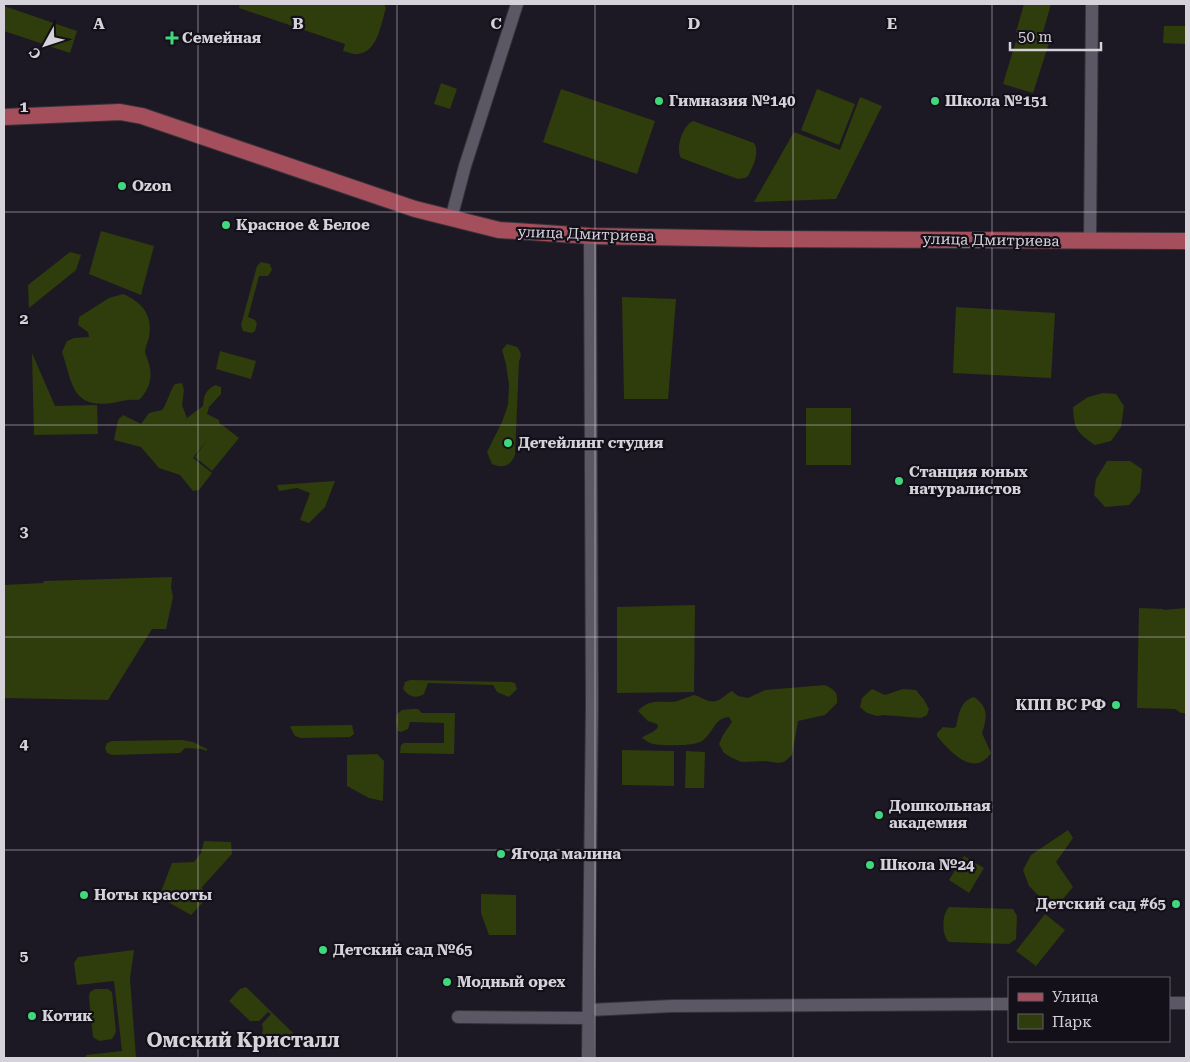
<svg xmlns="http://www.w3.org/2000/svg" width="1190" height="1062" font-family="'Roboto Serif',serif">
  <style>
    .green { fill: #2f3c0b }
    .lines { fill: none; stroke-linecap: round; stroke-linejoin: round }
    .minor-casing { stroke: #35323a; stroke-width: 14 }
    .major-casing { stroke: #35323a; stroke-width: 18 }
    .minor { stroke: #5c5764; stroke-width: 12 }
    .major { stroke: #a54f5c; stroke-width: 16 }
    .grid { fill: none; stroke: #d5d2da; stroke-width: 1; stroke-opacity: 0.55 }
    .poi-dot { fill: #41d77c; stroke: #14101a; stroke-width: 2 }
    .labels { text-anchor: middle; stroke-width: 4.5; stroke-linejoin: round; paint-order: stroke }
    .poi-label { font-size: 15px; font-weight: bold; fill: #d5d2da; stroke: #14101a; text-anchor: start }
    .street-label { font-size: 15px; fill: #d5d2da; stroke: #14101a }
    .district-label { font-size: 20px; font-weight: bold; fill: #d5d2da; stroke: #14101a }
    .grid-label { font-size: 16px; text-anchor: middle; font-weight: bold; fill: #d5d2da; stroke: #14101a; stroke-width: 4.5; stroke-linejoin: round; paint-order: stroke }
  </style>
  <rect width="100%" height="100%" fill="#1d1924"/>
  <path class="green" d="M240 4H384L386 8C381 23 378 52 358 54 354 55 348 52 343 51L345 44 239 8Z
    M1024 4H1051L1041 39 1016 32Z
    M4 6 77 31 70 53 4 31Z
    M1164 26H1186V44L1163 43Z
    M1018 34 1049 43 1033 93 1003 84Z
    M441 83 457 89 450 109 434 104Z
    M561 89 655 121 637 174 543 142Z
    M817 89 855 104 839 145 801 130Z
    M860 97 882 106 836 199 754 202 794 132 840 150Z
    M693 121 754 143C760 152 753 167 748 176L745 178 738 179 681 158C675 148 683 125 693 121Z
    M101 231 154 246 141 295 89 274Z
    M70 252 81 255 76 270 29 308 28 285Z
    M261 262 270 264 272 270 268 276H259L248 317 255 320 257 324 255 331 252 333 243 331 241 325 257 266Z
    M123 294C142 302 153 315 149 337 148 342 145 347 145 352 146 356 148 360 149 364 153 378 149 390 139 400 128 399 123 401 112 403 71 408 73 384 62 352L67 341 74 338 89 337 88 332 78 325 79 317 109 298Z
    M622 297 676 299 668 399H624Z
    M956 307 1055 313 1051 378 953 373Z
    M507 344 517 347C521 352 522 355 519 361L515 455C510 466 504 469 492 464L487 452 502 422 508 405 509 385 506 364 502 350Z
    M220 351 256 361 251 379 216 369Z
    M32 353 55 406 97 405 98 434 34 435Z
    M182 383 184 390 182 405 187 418 203 406C204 395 205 391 215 385L221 387V394L209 407 207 414 219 420 220 425 221 424 239 438 212 471 195 457 208 439 193 458 212 473 199 490 193 491 180 475 159 468 141 447 114 440 118 420 123 415 141 424 149 413 162 410C168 402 169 392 175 384Z
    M1103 393 1116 394 1124 406 1121 427 1111 441 1095 445C1076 432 1074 429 1073 407L1088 397Z
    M806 408H851V465H806Z
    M1107 461H1130L1142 469 1140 492 1129 505 1105 507 1094 495 1096 479Z
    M335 481 325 507 309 523 300 520 310 493 297 488 279 491 277 485Z
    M172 577 171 587 173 597 166 629H152L108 700 4 698V585L43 583 44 581Z
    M695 605 694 692 617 693V607Z
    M1139 608 1163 609V610L1186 608V713H1181L1175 709 1137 708Z
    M410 680 511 682 515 683 517 689 509 697 497 692 493 685 428 683 424 694C416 699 409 697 403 689L405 682Z
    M825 685C835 690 838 692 837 703L825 715 798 721 792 755 784 762 778 763 765 761 742 762 732 758 724 753 719 744 723 735 732 722 729 717C714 717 712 737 700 742 692 746 662 746 653 744 649 743 646 740 642 738 648 733 654 733 658 727L657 724 648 721 638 711C648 700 657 702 671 702 678 702 687 697 694 695 704 698 712 706 722 698 726 695 728 693 732 691L738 696 748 698 765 690Z
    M872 689 885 695 903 689 916 690 924 700 929 709 927 715 921 718 884 715 877 716 867 713 860 707 862 698Z
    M974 697C989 707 987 718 982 733L991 753C989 756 986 759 983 761 967 771 946 747 937 736V733L943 727 953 728 956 727C959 714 960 701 974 697Z
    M412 709H418L422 713H455L454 754 400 753 401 745 404 743H444V723L410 722 408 729 401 732 398 731 396 722 397 714 402 710Z
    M352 725 354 734 350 737 301 738 295 736 290 727 292 726Z
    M182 740 193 742 207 749V751L201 749 185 748 180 753 112 755 107 753 105 748 107 743 112 741Z
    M622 750 674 751V786L622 785Z
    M686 751 705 752 704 788H685Z
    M377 754 384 761 383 801 369 798 347 786V755Z
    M1068 830 1073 838 1056 862 1073 887 1063 899 1047 904 1029 886 1023 870 1031 855Z
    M204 841 231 842 232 854 202 887 206 899 191 915 159 897 172 863 194 862 201 853Z
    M964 856 984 868 969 893 949 880Z
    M481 894 516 895V935H489L481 913Z
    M949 907 1013 909 1017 916 1016 939 1009 944 949 942C941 935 942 914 949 907Z
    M1045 914 1065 930 1036 966 1016 951Z
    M134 950 130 979 136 1058H86V1055L122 1051 114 981 77 985 74 963 78 957Z
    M246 987 293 1033 291 1039 280 1050 262 1033 263 1029 262 1024 271 1014 268 1012 259 1021H250L229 1001 240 989Z
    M95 989H108L112 992 116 1032 112 1039 99 1041 93 1037 89 997 90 992Z"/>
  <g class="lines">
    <g class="minor-casing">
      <path id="minor" d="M451 219 465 166 517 4
        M1090 241 1092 4
        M1169 1003H1186
        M589 1010 672 1006 1009 1004
        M458 1017 588 1018
        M588 1058 592 704 590 236"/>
    </g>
    <g class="major-casing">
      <path id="major" d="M4 117 120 112 142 116 415 209 499 230 590 236 760 239 1186 241"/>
    </g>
    <use href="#minor" class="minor"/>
    <use href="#major" class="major"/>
  </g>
  <path class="grid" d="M198 4V1058M397 4V1058M595 4V1058M793 4V1058M992 4V1058M4 212H1186M4 425H1186M4 637H1186M4 850H1186"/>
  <g class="poi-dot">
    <path d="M169.5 30.5h5v5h5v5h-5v5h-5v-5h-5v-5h5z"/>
    <circle cx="659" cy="101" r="5"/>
    <circle cx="935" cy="101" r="5"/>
    <circle cx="122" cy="186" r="5"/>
    <circle cx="226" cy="225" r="5"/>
    <circle cx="508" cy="443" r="5"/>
    <circle cx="899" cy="481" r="5"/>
    <circle cx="1116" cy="705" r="5"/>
    <circle cx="879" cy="815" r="5"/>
    <circle cx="501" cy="854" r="5"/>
    <circle cx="870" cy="865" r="5"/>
    <circle cx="84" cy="895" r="5"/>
    <circle cx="1176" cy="904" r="5"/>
    <circle cx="323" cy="950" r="5"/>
    <circle cx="447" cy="982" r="5"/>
    <circle cx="32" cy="1016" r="5"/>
  </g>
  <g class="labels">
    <g class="poi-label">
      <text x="182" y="43">Семейная</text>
      <text x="669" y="106">Гимназия №140</text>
      <text x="945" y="106">Школа №151</text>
      <text x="132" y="191">Ozon</text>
      <text x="236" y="230">Красное &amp; Белое</text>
      <text x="518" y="448">Детейлинг студия</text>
      <text x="909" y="477">Станция юных<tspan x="909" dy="17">натуралистов</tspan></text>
      <text x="1106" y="710" text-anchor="end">КПП ВС РФ</text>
      <text x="889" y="811">Дошкольная<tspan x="889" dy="17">академия</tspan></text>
      <text x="511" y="859">Ягода малина</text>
      <text x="880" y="870">Школа №24</text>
      <text x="94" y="900">Ноты красоты</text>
      <text x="1166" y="909" text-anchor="end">Детский сад #65</text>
      <text x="333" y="955">Детский сад №65</text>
      <text x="457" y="987">Модный орех</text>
      <text x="42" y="1021">Котик</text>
    </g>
    <g class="street-label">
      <text transform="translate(586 234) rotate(2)" y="5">улица Дмитриева</text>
      <text transform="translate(991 240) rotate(1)" y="5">улица Дмитриева</text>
    </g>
    <g class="district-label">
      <text x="243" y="1047">Омский Кристалл</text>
    </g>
  </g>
  <g class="grid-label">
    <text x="99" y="29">A</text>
    <text x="298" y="29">B</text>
    <text x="496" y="29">C</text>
    <text x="694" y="29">D</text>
    <text x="892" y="29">E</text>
    <text x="24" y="112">1</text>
    <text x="24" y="324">2</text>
    <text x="24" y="537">3</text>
    <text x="24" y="749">4</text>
    <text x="24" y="961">5</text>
  </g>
  <rect width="1190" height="1062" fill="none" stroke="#d5d2da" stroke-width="10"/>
  <rect x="1008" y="977" width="162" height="65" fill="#14101a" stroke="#615e67"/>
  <rect x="1018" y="993" width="25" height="8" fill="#a54f5c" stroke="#615e67"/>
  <text x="1052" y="1002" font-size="15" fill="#d5d2da">Улица</text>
  <rect x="1018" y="1014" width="25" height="15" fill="#2f3c0b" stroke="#615e67"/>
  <text x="1052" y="1027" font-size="15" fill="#d5d2da">Парк</text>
  <g transform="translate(45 45) rotate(230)" stroke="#14101a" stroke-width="4" paint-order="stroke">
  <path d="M0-4L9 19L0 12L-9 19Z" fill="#d5d2da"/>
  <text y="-8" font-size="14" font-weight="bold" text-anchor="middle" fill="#d5d2da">С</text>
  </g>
  <path d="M1010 42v8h91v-8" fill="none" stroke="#d5d2da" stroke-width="2.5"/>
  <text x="1018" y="42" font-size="15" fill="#d5d2da" stroke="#14101a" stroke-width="4" paint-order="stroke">50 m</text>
</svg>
